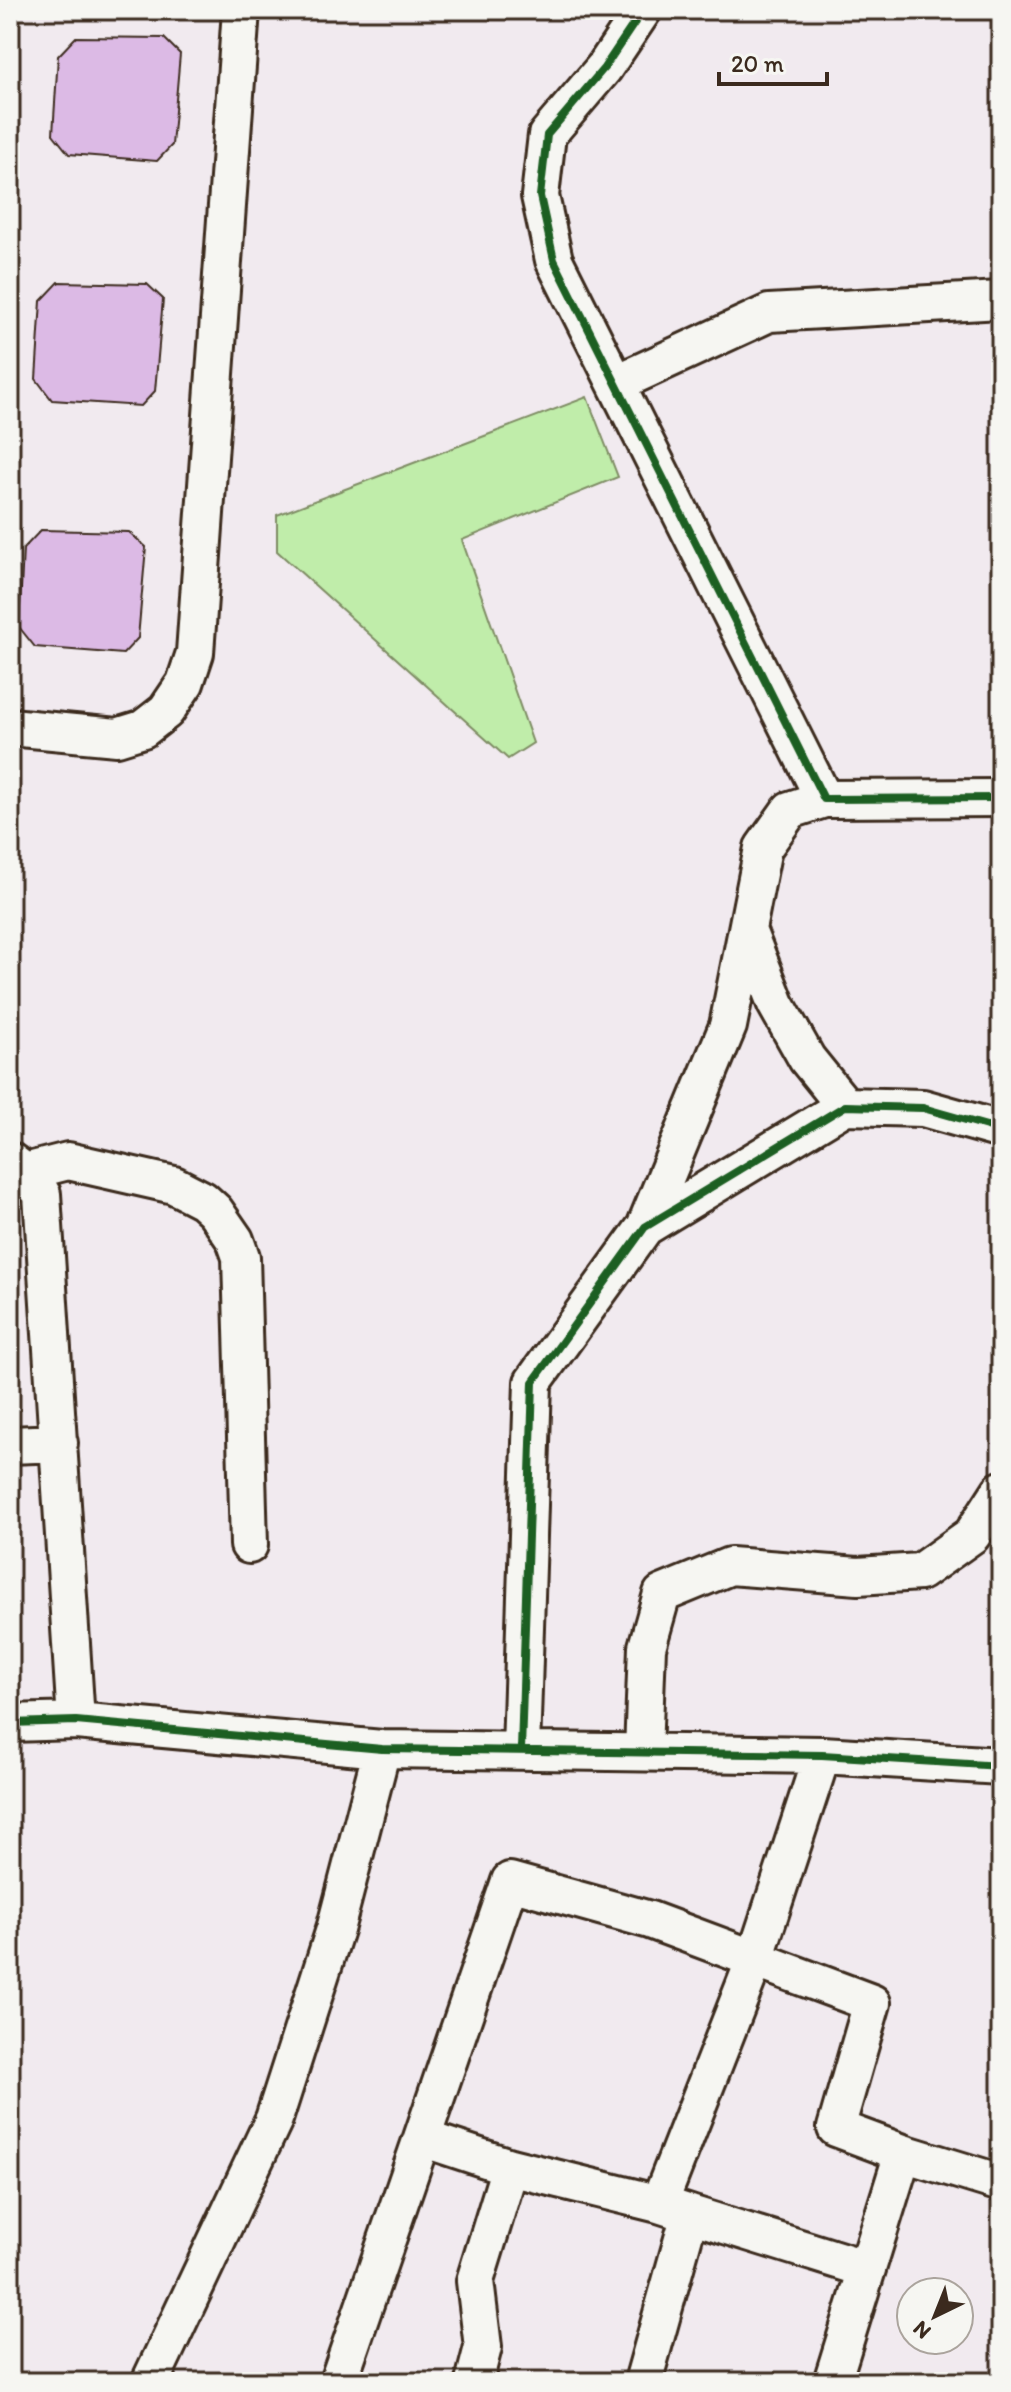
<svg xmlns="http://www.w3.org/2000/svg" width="1011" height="2392" font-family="Itim,sans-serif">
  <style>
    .green { fill: #c0edaa; stroke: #7e8c64; stroke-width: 2 }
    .building { fill: #dcbae5; stroke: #3b2a1e; stroke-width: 2 }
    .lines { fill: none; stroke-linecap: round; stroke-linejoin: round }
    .minor-casing { stroke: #3b2a1e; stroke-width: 42 }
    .minor { stroke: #f6f6f2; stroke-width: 36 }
    .cycleway-casing { stroke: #f6f6f2; stroke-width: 13 }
    .cycleway { stroke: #1b5e20; stroke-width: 8 }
  </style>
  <rect width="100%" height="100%" fill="#f1eaef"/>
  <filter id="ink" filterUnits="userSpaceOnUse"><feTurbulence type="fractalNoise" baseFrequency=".0125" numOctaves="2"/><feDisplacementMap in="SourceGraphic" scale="16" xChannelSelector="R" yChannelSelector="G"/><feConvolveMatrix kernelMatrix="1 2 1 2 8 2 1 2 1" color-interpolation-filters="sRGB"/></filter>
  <g filter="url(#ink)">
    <path class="green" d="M587 397 618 477 462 540 533 743 508 759 277 551V515Z"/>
    <path class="building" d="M76 37 164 38 180 54 172 145 157 161 69 154 53 134 58 56Z
      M59 282 147 284 163 299 155 391 141 406 52 400 36 379 41 301Z
      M41 530 129 532 146 547 138 638 123 654 35 647 19 627 23 549Z
      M10 1751H13V1895H10Z"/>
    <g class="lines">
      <g class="minor-casing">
        <path id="minor" d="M643 10 604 68 547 135 540 196 554 260 824 799 1001 798
          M617 383 769 313 1001 300
          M10 727 117 737 143 729 166 711 185 683 195 653 241 10
          M747 930 776 1004 807 1059 845 1106
          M10 1161 25 1172 42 1194 76 1721
          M25 1172 68 1161 174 1185 203 1200 215 1211 235 1240 241 1257 249 1545
          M645 1227 728 1026 763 848 790 810 824 799
          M10 1445 59 1443
          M10 1723 76 1721 382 1749 822 1755 1001 1766
          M521 1750 533 1382 645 1227 845 1106 923 1108 1001 1130
          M643 1752 647 1647 662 1594 730 1566 858 1576 920 1572 972 1535 1001 1490
          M422 2138 510 1881 650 1920 872 2003 836 2128 903 2153
          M690 2214 867 2269
          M150 2382 274 2119 336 1926 382 1749
          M338 2382 422 2138 510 2167 659 2204
          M474 2382 483 2347 475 2281 510 2167
          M643 2382 690 2214 659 2204 755 1959 822 1755
          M832 2382 903 2153 1001 2183"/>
      </g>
      <use href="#minor" class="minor"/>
      <g class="cycleway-casing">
        <path id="cycleway" d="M643 10 604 68 547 135 540 196 554 260 824 799 1001 798
          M10 1723 76 1721 382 1749 822 1755 1001 1766
          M521 1750 533 1382 645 1227 845 1106 923 1108 1001 1130"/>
      </g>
      <use href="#cycleway" class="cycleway"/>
    </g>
  </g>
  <rect width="1011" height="2392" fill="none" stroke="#f6f6f2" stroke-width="40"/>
  <rect x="20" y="20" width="971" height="2352" fill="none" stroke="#3b2a1e" stroke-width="3" filter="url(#ink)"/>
  <g transform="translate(935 2316) rotate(223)"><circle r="38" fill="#f6f6f2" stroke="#aba49d" stroke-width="2"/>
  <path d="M0-6L14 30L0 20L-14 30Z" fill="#3b2a1e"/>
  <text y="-12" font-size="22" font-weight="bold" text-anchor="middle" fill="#3b2a1e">N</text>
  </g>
  <path d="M719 72v12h108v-12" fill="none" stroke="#3b2a1e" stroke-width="4"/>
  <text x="731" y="72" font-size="24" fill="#3b2a1e" stroke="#f6f6f2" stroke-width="6" paint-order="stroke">20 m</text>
</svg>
